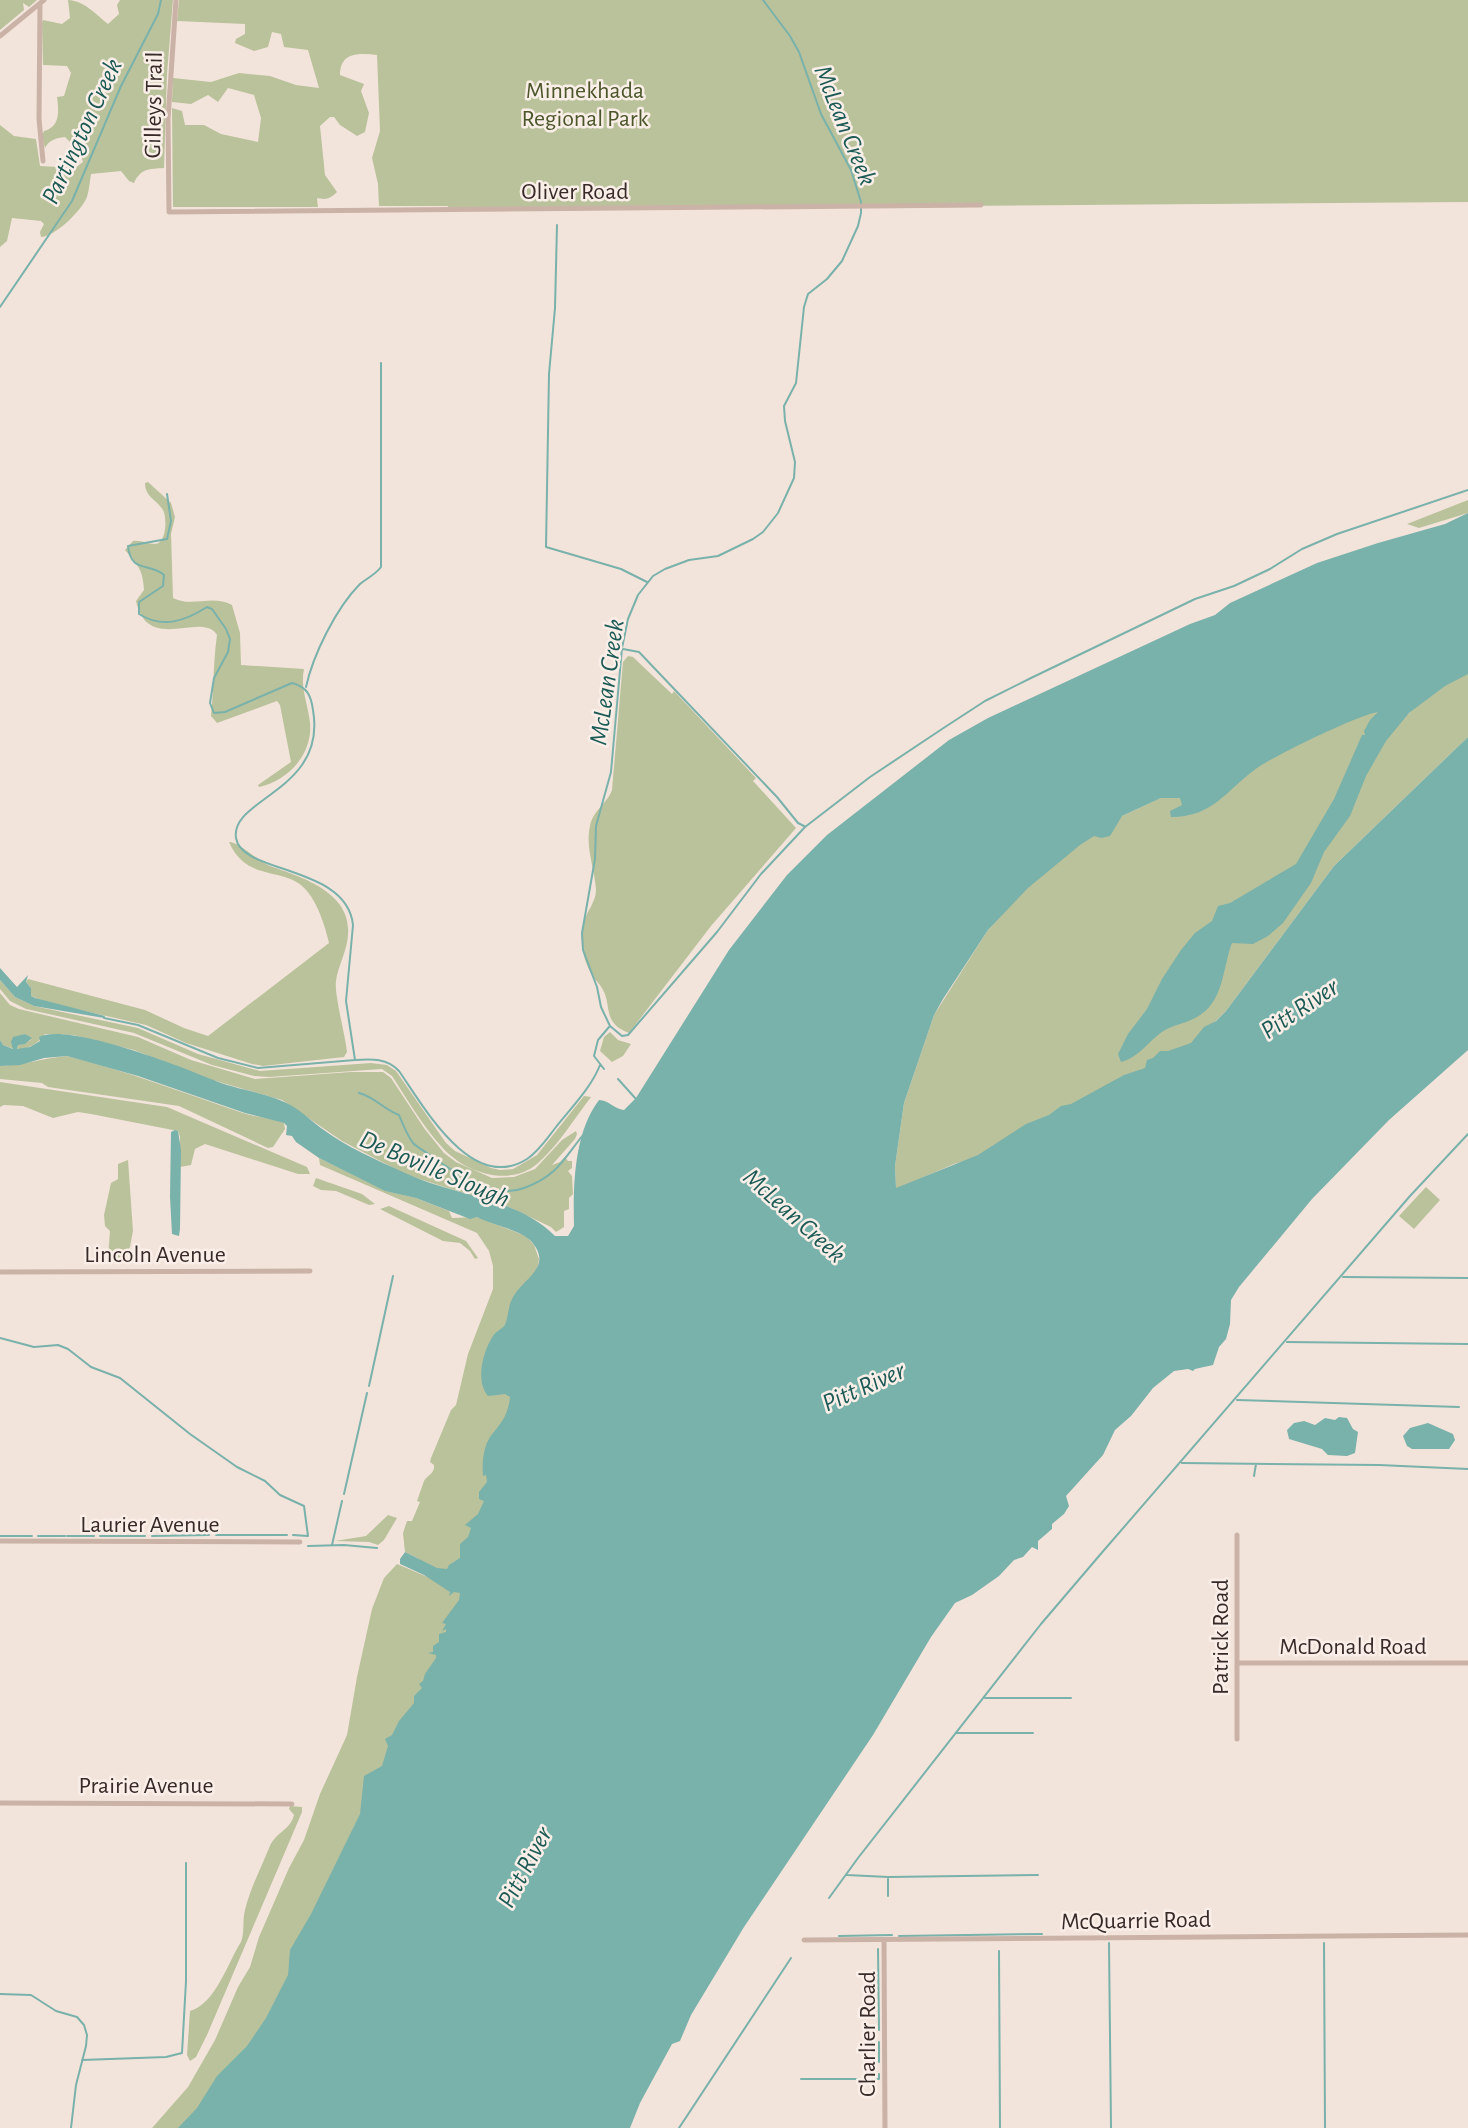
<svg xmlns="http://www.w3.org/2000/svg" width="1468" height="2128" font-family="'Alegreya Sans',sans-serif">
  <style>
    .green { fill: #bac29b }
    .water { fill: #79b1ab }
    .lines { fill: none; stroke-linecap: round; stroke-linejoin: round }
    .stream { stroke: #79b1ab; stroke-width: 2 }
    .minor { stroke: #cbb2a7; stroke-width: 5 }
    .labels { text-anchor: middle; stroke-width: 5; stroke-linejoin: round; paint-order: stroke }
    .park-label { font-size: 24px; fill: #4c562b; stroke: #faefe8 }
    .street-label { font-size: 24px; fill: #372a28; stroke: #faefe8 }
    .water-label { font-size: 26px; font-style: italic; fill: #1c5a56; stroke: #faefe8 }
  </style>
  <rect width="100%" height="100%" fill="#f3e4db"/>
  <path class="green" d="M0 0H37L29 7 23 3 24 10 0 30Z
    M68 0C83 0 97 15 108 24L119 14 117 5 120 0H173L167 74 164 168C149 169 141 168 134 183L129 181 121 171 91 174C90 181 89 190 87 197 82 210 55 237 41 237L40 232 44 224 41 221 12 218 7 241 0 247V125L14 136 36 139 40 166 75 168 83 162 78 144 71 143 65 137C56 138 49 140 45 148L42 136 44 131C60 127 59 112 57 97L64 96 71 73 67 66 43 65 42 23 43 20 62 24 70 18Z
    M179 0H1468V202L448 210V206H379L378 184 372 158 380 131 377 55C359 53 340 52 340 75L364 84 361 91 369 113 365 132 357 136 340 125 334 117H330L320 126 325 175 337 192C330 199 326 200 317 198L318 207H173L172 108 182 111 185 125H204L221 134 258 142 261 118 254 95 228 88 218 102 208 95 191 104 172 102 173 78 211 82 239 73 270 76 296 85 319 88 308 50 284 47 281 34 272 32 268 47 254 51 235 43 236 39 245 34V24L177 21Z
    M148 482 171 503 175 517 171 534 173 598C192 608 212 594 232 605L240 633 241 665 304 669C300 688 308 704 310 723 313 754 288 781 259 787L258 785 291 762 280 705 277 701 217 723 211 716C214 689 213 663 217 635 202 610 148 655 136 601L144 590C143 569 138 566 125 550L133 541C141 540 147 544 155 544 167 543 167 517 163 510 156 499 145 497 145 483Z
    M1468 500V513L1419 528 1407 524Z
    M628 656 633 657 672 694 674 691 756 778 753 781 796 828 711 926 629 1033C602 1023 612 1006 603 990 601 985 596 981 593 977 584 962 579 943 583 925 585 913 596 903 596 890 595 869 585 848 590 826 593 810 607 804 612 790L623 662Z
    M1468 662V737L1334 866 1226 1011 1100 1134 984 1156 954 1164 896 1189 895 1166 904 1103 934 1015 988 930 1069 841 1399 686 1379 739Z
    M229 842C239 842 258 861 270 866 301 877 352 892 348 935 347 951 338 966 336 981 334 992 344 1031 346 1045L347 1052 344 1057 263 1066 252 1064 186 1043 146 1025 45 1002 31 996V988L26 982 28 979 145 1010 184 1028 208 1036 329 943C325 926 318 904 307 891 286 865 247 884 229 842Z
    M0 980 15 997 34 1006 138 1028 198 1054 260 1071 371 1063 387 1065 396 1071 446 1143 455 1151 491 1168 500 1170 513 1169 537 1155 584 1096 591 1097C574 1119 558 1146 537 1164 508 1188 463 1172 441 1146 422 1125 407 1099 392 1076L382 1069 269 1077 254 1076 212 1065 134 1033 26 1009 10 1001 0 989Z
    M0 993 10 1005 19 1009 138 1037 191 1060 255 1079 351 1072H383L391 1078 424 1128 444 1153 456 1162 492 1178 514 1177 535 1169 562 1140 576 1131 577 1134 575 1139 552 1165 560 1162 565 1157 568 1161H572V1168L568 1171 572 1176 573 1194 569 1198V1209L564 1211V1227L556 1232 551 1227 511 1208 407 1175 342 1141 282 1100 212 1080 134 1050 73 1035 45 1034C37 1045 29 1048 17 1050L18 1045 31 1040 25 1034 12 1039 14 1049 3 1045 0 1040Z
    M610 1032 618 1040 631 1044 623 1056 612 1062 600 1051 604 1037Z
    M67 1056C127 1071 184 1093 243 1113 256 1117 271 1118 284 1123L285 1129 273 1147 268 1148 179 1106 48 1087 42 1083 0 1079V1066C23 1065 44 1058 67 1056Z
    M0 1082 167 1107 307 1167 310 1174H298L205 1144 195 1149 191 1165 180 1167V1137L178 1131 91 1114 78 1112 53 1118 23 1106 4 1105 0 1107Z
    M319 1158 386 1191 416 1198 449 1211 452 1218 477 1217 526 1236 534 1245 539 1259 484 1609 417 1558 405 1552 403 1533 407 1521H412L420 1502 417 1501 424 1481C427 1475 435 1474 434 1465L430 1462 431 1458 451 1410 456 1405 468 1354 493 1289V1266L489 1251 477 1233 320 1165Z
    M128 1160 133 1231 130 1247 124 1257 108 1258 110 1231 105 1226 104 1215 111 1183 118 1179V1164Z
    M316 1178 362 1194 375 1204 369 1205 336 1191 321 1190 313 1186Z
    M1426 1187 1440 1200 1414 1229 1399 1216Z
    M389 1206 466 1241 478 1258 475 1259 470 1251 460 1243 443 1241 380 1209Z
    M388 1515 397 1518 384 1540 378 1545 369 1542 335 1541 366 1536Z
    M397 1564 472 1596 249 2128H152L188 2087 215 2040 238 1987 250 1967 259 1937 289 1868 304 1840 320 1794 347 1735 357 1677 372 1609 384 1578Z
    M290 1806 302 1807V1812L207 2035 196 2057 190 2061 187 2055 190 2011C216 2003 227 1964 241 1942 245 1932 242 1921 245 1910 250 1889 261 1868 269 1848 276 1831 290 1831 294 1815L289 1809Z"/>
  <path class="water" d="M1468 513V674L1445 686 1409 713 1386 741 1366 776 1350 816 1324 852 1311 883 1283 923 1268 936 1253 944 1232 943C1222 968 1225 1003 1195 1018 1186 1023 1174 1025 1165 1030 1150 1039 1139 1058 1121 1062L1118 1054 1128 1034 1147 1009 1162 979 1181 950 1195 933 1212 921 1218 906 1230 903 1296 864 1334 799 1362 735H1365L1364 731 1370 720 1378 712C1360 714 1274 756 1257 768 1226 790 1214 817 1171 817L1170 811 1182 805 1180 798H1161L1122 816 1110 836 1101 838 1094 836 1080 845 1028 888 988 930 943 999 934 1015 904 1103 895 1166 896 1188 978 1155 1026 1124 1049 1115 1061 1106 1071 1104 1124 1075 1145 1068 1147 1060 1153 1058 1160 1051H1168L1191 1043 1204 1027 1216 1021 1226 1011 1334 866 1468 737V1050L1389 1120 1312 1199 1239 1287 1231 1300 1230 1324 1226 1339 1219 1347 1213 1365 1195 1369 1193 1371 1188 1369 1174 1371 1153 1388 1131 1416 1115 1430 1103 1455 1066 1496 1069 1506 1064 1514 1052 1524V1529L1038 1541V1550L1032 1547 1023 1557 1014 1560 999 1576 972 1595 955 1603 931 1637 873 1735 744 1927 691 2015 680 2041 672 2044 640 2103 630 2128H178L197 2108 217 2076 247 2046 266 2018 288 1975 290 1950 311 1914 360 1814 364 1776 382 1766 388 1746 385 1739 392 1735 399 1721 414 1703V1696L422 1688 419 1684 423 1681 425 1674 436 1658V1655L428 1653 433 1652V1646L439 1642V1634L446 1632V1629L442 1631 446 1624 442 1623 459 1600 460 1593 454 1592 449 1596 450 1592 424 1575 400 1564V1559L405 1552 437 1568 447 1569 449 1565 460 1558V1544L468 1537 471 1528 465 1525 478 1514 484 1501 479 1499V1492L487 1482 486 1475 483 1476C482 1464 483 1448 490 1437 501 1423 508 1416 510 1397L505 1394 488 1396C475 1381 483 1351 493 1336 496 1331 502 1329 505 1325 509 1315 508 1303 515 1294 526 1277 553 1266 531 1241 521 1230 492 1225 477 1217L470 1219 416 1198 385 1191 319 1158 296 1142 292 1136 286 1135 287 1126 284 1123 245 1113 138 1076 67 1056 44 1058 20 1065 0 1066V1040L3 1045 13 1049 11 1042 13 1037 25 1034 32 1038 25 1044 18 1045 17 1049 30 1047 40 1041 39 1037C67 1022 180 1066 211 1079 233 1089 259 1091 282 1101 297 1107 308 1118 321 1128 346 1147 377 1160 405 1173 453 1196 517 1197 555 1236H568L574 1226C573 1185 574 1133 599 1100 609 1100 614 1109 624 1110L636 1098 729 950 787 875 827 835 949 740 988 718 1190 624 1215 615 1230 603 1317 563 1378 543 1445 524Z
    M0 968 17 987 28 975 26 982 31 988V996L35 998 105 1016 104 1018 34 1006 15 997 0 980Z
    M175 1130 178 1131 181 1150 180 1229 179 1236 172 1234 170 1197 171 1132Z
    M1339 1417 1347 1418 1353 1429 1358 1432 1355 1453 1347 1456 1328 1455 1322 1449 1289 1439 1287 1430 1294 1423 1304 1421 1315 1425 1325 1418 1335 1420Z
    M1428 1423 1453 1434 1455 1440 1449 1449H1412L1407 1446 1403 1436 1410 1428Z"/>
  <g class="lines">
    <path class="stream" d="M763 0 790 36 799 52 821 114 851 170 861 202V213L858 226 842 261 827 279 808 294 804 307 796 383 784 406 785 421 795 462 794 478 778 513 763 532 753 539 718 556 689 560 665 569 653 576 638 595 628 619 622 648 611 772 596 826 595 859 582 933 583 950 597 987 601 1007 610 1026 622 1036 628 1035 717 932 761 874 805 827 870 777 942 729 985 701 1031 678 1195 599 1234 586 1270 569 1302 549 1337 534 1468 490
      M557 225 555 308 549 374 546 547 621 569 647 582
      M0 307 72 201 121 86 158 14 161 0
      M167 494 171 521 167 539 128 546C131 574 149 562 164 575L163 586 139 602V614C163 629 185 621 207 607L212 609 226 629 230 639 228 652 214 678 210 703 214 713 225 712 292 683C307 687 311 695 313 710 327 791 230 798 236 838 241 874 347 865 353 925L346 1001 355 1060C372 1059 387 1058 399 1071 424 1107 472 1194 527 1159 539 1151 548 1137 556 1127 571 1108 591 1088 600 1065
      M623 649 639 652 777 797 798 823 804 826
      M306 687C313 655 336 608 360 584 367 578 375 575 381 567V363
      M104 1018 138 1025 218 1058 258 1068 355 1060
      M604 1069 594 1056 598 1040 609 1027
      M618 1079 636 1099
      M359 1093C375 1097 383 1109 399 1115 403 1125 407 1135 413 1143 418 1148 426 1152 431 1156 455 1173 494 1200 524 1188 557 1176 563 1160 583 1135
      M1343 1277 1468 1278
      M0 1338 34 1347 58 1345 68 1349 91 1367 120 1378 190 1434 237 1467 265 1481 280 1495 304 1506 308 1536 293 1535
      M1287 1342 1468 1344
      M369 1386 393 1276
      M1237 1400 1459 1407
      M1182 1463 1379 1465 1468 1469
      M1254 1476 1256 1464
      M344 1494 367 1393
      M216 1535H287
      M0 1536H32
      M38 1536H65
      M67 1536H94
      M100 1536H145
      M152 1536 209 1535
      M332 1545 342 1501
      M308 1546 344 1545 377 1548
      M985 1698H1071
      M957 1733H1033
      M847 1875 888 1877 1038 1875
      M888 1879V1896
      M829 1898 858 1858 1041 1624 1099 1556 1410 1196 1468 1134
      M839 1936 892 1935
      M899 1936 1042 1934
      M1109 1943 1111 2128
      M1324 1943 1325 2128
      M878 1949 879 2030
      M999 1951 1000 2128
      M0 1994 31 1995 56 2011 77 2017 84 2025 87 2035 86 2046 76 2085 71 2128
      M82 2060 166 2057 182 2053 186 1981V1863
      M879 2062V2042
      M801 2079H879V2074
      M679 2128 791 1958"/>
    <path class="minor" d="M176 0 168 119 169 212 981 205
      M40 4 39 119 43 161
      M0 36 44 0
      M0 1272 310 1271
      M0 1541 300 1542
      M1238 1663H1468
      M1237 1739V1535
      M0 1803 292 1804
      M804 1940 1468 1935
      M884 1940 885 2128"/>
  </g>
  <g class="labels">
    <g class="park-label">
      <text x="585" y="98">Minnekhada<tspan x="585" dy="28">Regional Park</tspan></text>
    </g>
    <g class="street-label">
      <text transform="translate(153 105) rotate(-89)" y="8">Gilleys Trail</text>
      <text x="575" y="199">Oliver Road</text>
      <text x="155" y="1262">Lincoln Avenue</text>
      <text x="150" y="1532">Laurier Avenue</text>
      <text transform="translate(1220 1637) rotate(-90)" y="8">Patrick Road</text>
      <text x="1353" y="1654">McDonald Road</text>
      <text x="146" y="1793">Prairie Avenue</text>
      <text transform="translate(1136 1920) rotate(-1)" y="8">McQuarrie Road</text>
      <text transform="translate(867 2034) rotate(-90)" y="8">Charlier Road</text>
    </g>
    <g class="water-label">
      <text transform="translate(846 125) rotate(68)" y="9">McLean Creek</text>
      <text transform="translate(81 131) rotate(-65)" y="9">Partington Creek</text>
      <text transform="translate(606 682) rotate(-82)" y="9">McLean Creek</text>
      <text transform="translate(1299 1008) rotate(-34)" y="9">Pitt River</text>
      <text transform="translate(435 1168) rotate(23)" y="9">De Boville Slough</text>
      <text transform="translate(795 1215) rotate(42)" y="9">McLean Creek</text>
      <text transform="translate(863 1386) rotate(-24)" y="9">Pitt River</text>
      <text transform="translate(524 1867) rotate(-62)" y="9">Pitt River</text>
    </g>
  </g>
</svg>
